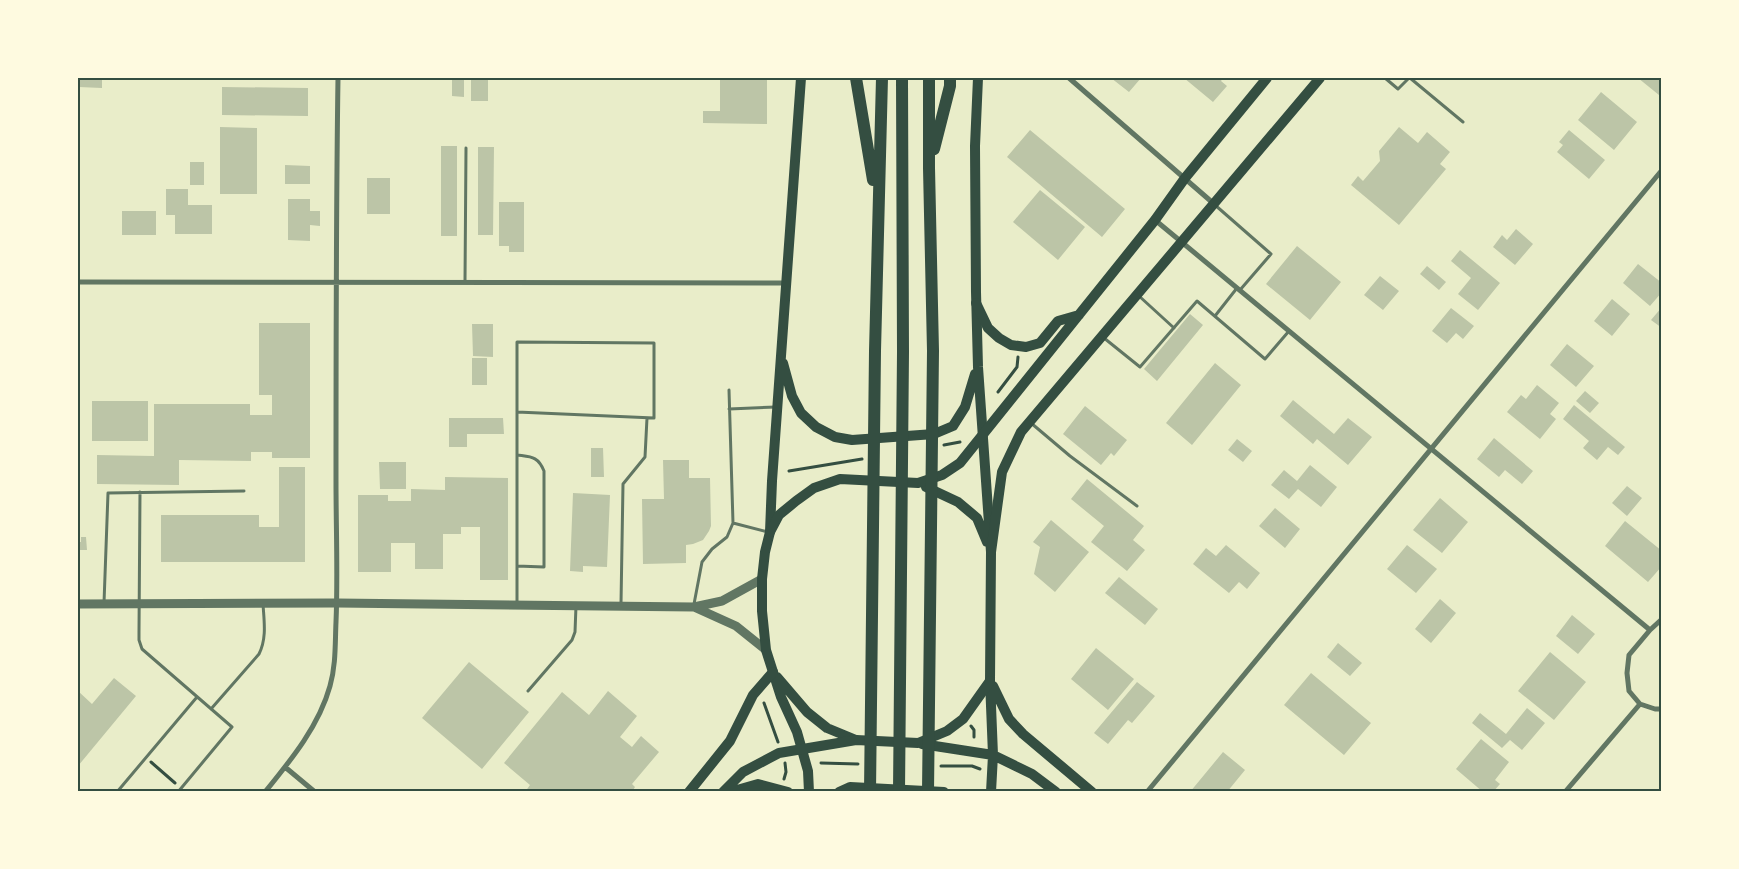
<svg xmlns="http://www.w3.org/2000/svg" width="1739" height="869" font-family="Lato,sans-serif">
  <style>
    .building { fill: #bcc5a7 }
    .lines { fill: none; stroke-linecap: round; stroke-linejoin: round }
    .path { stroke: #344e41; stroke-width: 3 }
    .service { stroke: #617663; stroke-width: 3 }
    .minor { stroke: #617663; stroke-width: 5 }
    .tertiary { stroke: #617663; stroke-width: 9 }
    .secondary { stroke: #344e41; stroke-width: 10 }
    .primary { stroke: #344e41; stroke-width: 10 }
    .motorway { stroke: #344e41; stroke-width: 12 }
    .neatline { fill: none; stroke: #344e41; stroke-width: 2 }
  </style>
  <rect width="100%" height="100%" fill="#e9edc9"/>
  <path class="building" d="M79 78H102V88L79 87Z
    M452 78H464V97L452 96Z
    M471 78H488V101H471Z
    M720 78H767V124L703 123V111H720Z
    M1111 78H1141L1129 92Z
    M1184 78H1223L1221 81 1227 86 1213 102Z
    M1638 78H1662V92L1659 95Z
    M222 87 308 88V116L222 115Z
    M1601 92 1637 122 1614 150 1578 120Z
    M220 127 257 128V194H220Z
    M1399 127 1418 143 1427 132 1450 152 1440 164 1446 169 1399 225 1351 185 1358 176 1363 181 1380 161 1379 151Z
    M1030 130 1125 209 1102 237 1007 157Z
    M1569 130 1605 160 1589 179 1557 152 1563 145 1559 142Z
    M441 146H457V236H441Z
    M478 147H494L493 235H478Z
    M190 162H204V185H190Z
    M285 165 310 166V184H285Z
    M367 178H390V214H367Z
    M166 189H188V205H212V234H175V215H166Z
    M1040 190 1085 227 1058 260 1013 222Z
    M78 197H80V232H78Z
    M288 199H310V211H320V226L310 225V241L288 240Z
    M499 202H524V252H509V246H499Z
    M122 211H156V235H122Z
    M1516 229 1533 244 1515 265 1493 247 1502 235 1507 240Z
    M1297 246 1341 282 1310 320 1266 284Z
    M1460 250 1500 283 1478 310 1458 294 1471 278 1451 261Z
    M1638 264 1662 283V292L1650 306 1623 283Z
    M1427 266 1446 282 1439 290 1420 274Z
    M1380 276 1399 291 1383 310 1364 295Z
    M1612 299 1630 314 1612 336 1594 321Z
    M1662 307V328L1651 320Z
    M1451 308 1474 326 1463 339 1456 333 1447 343 1432 331Z
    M1190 314 1203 325 1157 381 1144 369Z
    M259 323H310V458H272V452H251V461L179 460V485L97 484V455L154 456V404H250V415H272V395H259Z
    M472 324H493V357L473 356Z
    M1567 344 1594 366 1576 387 1550 365Z
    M472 358H487V385H472Z
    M1215 363 1241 385 1192 445 1166 423Z
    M1537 385 1559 403 1550 414 1556 419 1540 439 1507 412 1521 395 1526 399Z
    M1585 391 1599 403 1590 413 1576 401Z
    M1293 400 1334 434 1348 418 1372 437 1348 465 1317 439 1313 444 1280 416Z
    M92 401H148V441H92Z
    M1574 405 1625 447 1618 455 1608 447 1597 460 1583 448 1589 441 1563 419Z
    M1085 406 1127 440 1114 456 1111 453 1101 465 1063 434Z
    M449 418H503L504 434H467V447H449Z
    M1494 438 1533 471 1522 484 1505 470 1499 477 1477 459Z
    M1237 439 1252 451 1243 462 1228 450Z
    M591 448H603L604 477H591Z
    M663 460H689V478H710L711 526 709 531 703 540 693 544 686 545V563L643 564 642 499H664Z
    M379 462H406V489H380Z
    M1310 465 1337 487 1321 507 1298 489 1289 499 1271 485 1284 470 1297 481Z
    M279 467H305V562H161V515H259V527H279Z
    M445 477 508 478V580H480V527H461V534H443V569H415V543H391V572H358V495H388V501H411V489L445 490Z
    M1087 479 1144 526 1133 540 1145 550 1127 571 1091 542 1104 526 1071 499Z
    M1627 486 1642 498 1627 516 1612 503Z
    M573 493 610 495 607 567 583 566V572L570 571Z
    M1440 498 1468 522 1442 553 1413 530Z
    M1275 508 1300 529 1285 548 1259 526Z
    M1051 520 1089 552 1055 592 1034 574 1040 547 1033 542Z
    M1625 521 1662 551V566L1648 582 1605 546Z
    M81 537H86L87 550H78V542H81Z
    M1226 545 1260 573 1247 589 1239 582 1229 593 1193 564 1206 548 1216 556Z
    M1407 545 1437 569 1416 593 1387 569Z
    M1119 577 1158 609 1145 625 1105 593Z
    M1440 599 1456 613 1431 643 1415 629Z
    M1572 615 1595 634 1578 654 1556 636Z
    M1338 643 1362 663 1350 676 1327 657Z
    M1096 648 1134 679 1108 710 1071 679Z
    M1550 652 1586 682 1554 720 1518 691Z
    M469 662 529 712 482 769 422 718Z
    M1311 673 1371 723 1344 755 1284 705Z
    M114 678 136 696 78 766V691L92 704Z
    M1137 682 1155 696 1132 723 1128 720 1108 744 1094 733Z
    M608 691 637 716 620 737 632 747 641 736 659 752 632 784 635 787 632 792H525L530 785 504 763 562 692 589 715Z
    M1527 708 1545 723 1522 750 1510 740 1502 748 1472 723 1480 713 1506 734Z
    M1481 739 1509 762 1495 780 1500 784 1493 792H1483L1456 769Z
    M1223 752 1245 770 1227 792H1190Z"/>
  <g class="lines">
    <path class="path" d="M998 392 1017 367 1018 357
      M944 445 960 442
      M789 471 862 459
      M764 703 778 742
      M971 726 974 730V737
      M151 762 175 783
      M821 763 858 764
      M941 766H972L980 769
      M784 779 786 772 785 763"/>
    <path class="service" d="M1385 78 1398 89 1409 78
      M1410 78 1463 122
      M1215 205 1271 254 1240 290
      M465 282 466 148
      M1139 296 1174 328
      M1215 316 1237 288
      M1104 338 1140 367 1197 301 1265 359 1289 331
      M729 409 776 407
      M1031 423 1070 456 1137 506
      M140 492 139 632V640L142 649 232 727 178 792
      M733 523 768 532
      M517 566 544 567V471C538 456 531 457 517 455
      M104 603 108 493 244 491
      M621 604 623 484 645 457 647 418
      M694 604 702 562 712 549 727 537 733 523 729 390
      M517 605V342L654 343V418L517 412
      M528 691 572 640 575 632 576 606
      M211 709 259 654C267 638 264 621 263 604
      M117 792 197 697"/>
    <path class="minor" d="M1069 78 1213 203
      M1155 220 1650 630
      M78 282 786 283
      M1640 704 1629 691 1627 673 1629 655 1650 630 1662 619
      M1640 704 1655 709H1662
      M285 767 315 792
      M265 792C291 760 319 726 330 686 336 665 335 644 336 622 338 576 336 529 336 482 336 347 336 212 338 78
      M1147 792 1662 170
      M1565 792 1640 704"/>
    <path class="tertiary" d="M78 604 337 603 694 607 722 601 762 579
      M694 607 736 626 766 650"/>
    <path class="secondary" d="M801 78 772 481 770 532 765 552 762 579V611L766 650 781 697 797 732 808 771 809 792
      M978 78 975 146 976 292 978 367 991 552 990 681 993 755 991 792
      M783 363 792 396 801 413 816 427 835 437 852 440 934 434 953 426 965 407 975 374
      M926 487 958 502 977 518 987 542
      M777 677 807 712 827 728 856 740
      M993 686 1009 719 1023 734 1092 792
      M922 744 993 755 1032 774 1056 792
      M839 792 850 787 944 792"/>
    <path class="primary" d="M976 303 988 328 999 338 1011 345 1026 347 1040 343 1058 321 1079 315
      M770 532 779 515 796 501 814 488 840 479 918 483 942 475 960 463 1155 220 1185 178 1267 78
      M991 552 1002 472 1021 432 1320 78
      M689 792 730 741 753 695 773 672
      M723 792 743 772 779 753 856 740 918 743 947 731 963 719 990 681
      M730 792 758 784 788 792"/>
    <path class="motorway" d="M856 78 873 180
      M934 149 950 86V78
      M870 792 875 351 882 78
      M899 792 903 352 902 78
      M928 792 933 351 929 168V78"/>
  </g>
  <rect width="1739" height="869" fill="none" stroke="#fefae0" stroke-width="158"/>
  <rect x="79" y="79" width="1581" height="711" class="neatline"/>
</svg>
